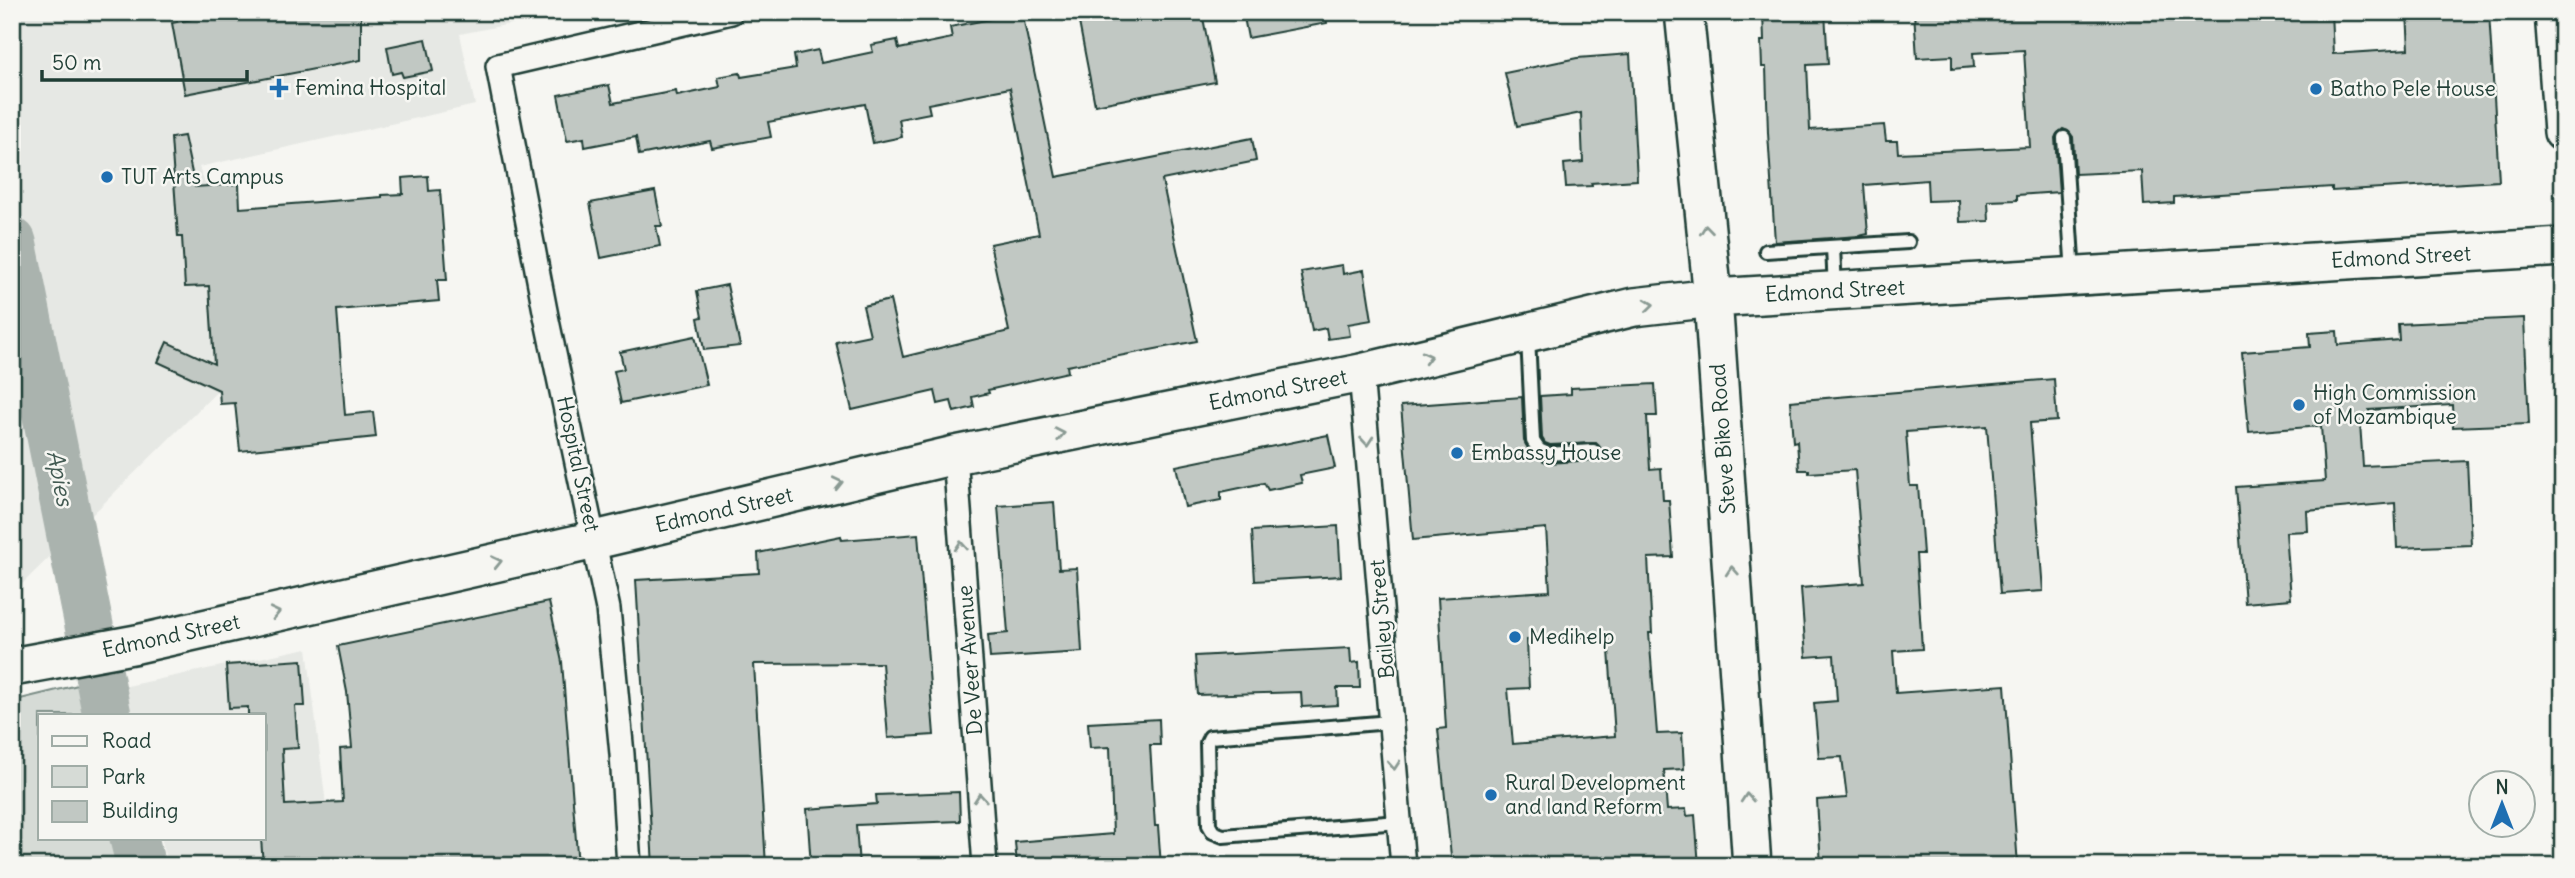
<svg xmlns="http://www.w3.org/2000/svg" width="2575" height="878" font-family="Delius,sans-serif">
  <style>
    .built { fill: #e6e8e4 }
    .green { fill: #d6dbd6; stroke: #7a8c85; stroke-width: 2 }
    .lines { fill: none; stroke-linecap: round; stroke-linejoin: round }
    .river { stroke: #aab3ae; stroke-width: 49 }
    .building { fill: #c1c8c3; stroke: #1f3d34; stroke-width: 2; fill-rule: evenodd }
    .lane-casing { stroke: #1f3d34; stroke-width: 18 }
    .street-casing { stroke: #1f3d34; stroke-width: 28 }
    .primary-casing { stroke: #1f3d34; stroke-width: 42 }
    .lane { stroke: #f6f6f2; stroke-width: 12 }
    .street { stroke: #f6f6f2; stroke-width: 23 }
    .primary { stroke: #f6f6f2; stroke-width: 37 }
    .oneway { stroke: #8a9a93 }
    .poi-dot { fill: #1f6fb2; stroke: #f6f6f2; stroke-width: 2.5 }
    .labels { text-anchor: middle; stroke-width: 5; stroke-linejoin: round; paint-order: stroke }
    .poi-label { font-size: 21px; fill: #1f3d34; stroke: #f6f6f2; text-anchor: start }
    .street-label { font-size: 21px; fill: #1f3d34; stroke: #f6f6f2 }
    .water-label { font-size: 23px; font-style: italic; fill: #425a52; stroke: #f6f6f2 }
  </style>
  <rect width="100%" height="100%" fill="#f6f6f2"/>
  <filter id="ink" filterUnits="userSpaceOnUse"><feTurbulence type="fractalNoise" baseFrequency=".0143" numOctaves="2"/><feDisplacementMap in="SourceGraphic" scale="14" xChannelSelector="R" yChannelSelector="G"/><feConvolveMatrix kernelMatrix="1 2 1 2 8 2 1 2 1" color-interpolation-filters="sRGB"/></filter>
  <g filter="url(#ink)">
    <path class="built" d="M12 12H572L460 34 475 105 199 167 267 342 12 594Z
      M307 648 333 863 286 866H169L161 838H264V715H126L118 688Z"/>
    <path class="green" d="M82 684 89 715H40V838H117L124 866H12V701Z"/>
    <g class="lines">
      <path class="river" d="M12 242 107 715
        M134 838 141 866"/>
    </g>
    <path class="building" d="M227 12H361V60L185 94 172 23Z
      M995 12H1022L1056 177 1252 138 1256 161 1162 180 1197 341 1067 366 1068 372 988 390 989 393 972 397 974 407 954 412 951 401 938 404 935 391 852 410 836 342 870 335 863 306 890 300 903 357 1009 331 990 244 1039 234 1010 88 928 104 930 113 899 119 902 137 873 143 865 104 768 122 771 137 712 148 710 141 639 155 636 137 585 147 584 138 567 141 558 95 609 85 613 103 676 91 677 96 720 87 718 77 740 73 741 77 796 68 794 55 818 50 821 63 873 52 871 45 897 40 899 49 952 38 950 27 996 18Z
      M1077 12H1202L1215 82 1095 105Z
      M1243 12H1326L1327 23 1248 38Z
      M1763 12H1825L1828 64 1807 65 1810 130 1884 125 1886 141H1897L1898 153 2030 147 2024 50 1973 53 1974 67 1952 69V56L1917 58 1914 12H2331L2333 54 2409 49 2407 12H2489L2499 181 2332 191V187L2174 197V203L2144 205 2142 171 2075 174 2073 137 2068 131 2063 129 2057 134 2055 138 2059 192 2017 195V200L1988 201 1989 221 1960 222 1959 200 1928 201 1927 180 1864 185 1868 234 1859 236 1775 242 1768 133 1766 67H1762L1761 41H1764Z
      M426 39 433 71 403 77 401 72 392 74 387 47Z
      M1630 54 1637 180 1591 183 1592 186 1566 187 1564 164 1583 162 1581 113 1517 126 1505 73 1577 58Z
      M184 136 195 187 239 184 240 208 382 197V195L403 194 402 178 428 176 429 191 440 190 447 280H437L439 301 337 310 345 415 373 412 376 437 240 451 235 403 220 404 219 390 158 362 167 342 214 364 209 286 185 287 182 237H178L171 138Z
      M655 191 662 226H656L660 246 601 258 590 203Z
      M1342 265 1343 274 1364 270 1372 320 1348 324 1350 336 1328 339 1326 328 1312 331 1301 272Z
      M727 285 740 346 704 350 698 318 702 317 697 291Z
      M2524 318 2529 424 2453 427 2452 405 2369 410 2370 422 2360 423 2363 466 2467 461 2471 545 2397 548 2395 503 2307 511 2308 531 2286 532 2291 599 2245 603 2236 487 2325 481 2321 426 2249 432 2242 352 2310 347 2309 333 2337 331 2338 345 2399 340 2398 324Z
      M695 336 707 385 621 403 614 371 624 369 620 352Z
      M2054 379 2057 421 2030 423 2043 591 2000 594 1987 426 1906 432 1910 486H1918L1923 554H1916L1922 649 1893 651 1896 693 2005 685 2018 866H1821L1817 800 1847 798 1842 757 1819 758 1814 703 1837 701 1834 655 1806 657 1801 588 1864 583 1855 470 1809 473V470H1799L1797 441 1793 442 1790 401Z
      M1655 384 1657 416H1647L1650 469 1661 468 1663 500H1669L1673 557 1648 558 1652 633H1649L1657 734 1682 733 1684 769 1664 770 1667 810 1686 809 1687 816 1695 815 1699 866H1452L1438 729 1446 728 1438 598 1550 591 1546 528 1413 540 1401 406 1522 397 1524 441 1532 455 1548 463 1594 460 1598 458 1602 451 1596 443 1550 445 1545 443 1542 438 1540 396 1571 394V388ZM1608 636 1615 736 1513 744 1508 689 1529 688 1527 640Z
      M1328 435 1335 468 1300 475 1302 483 1268 490 1264 483 1221 492V500L1185 507 1176 466Z
      M1054 502 1059 569 1077 568 1082 652 990 658 988 635 1008 633 998 506Z
      M1338 526 1341 576 1255 581 1252 531Z
      M918 534 934 735 888 738 882 663 754 664 766 866H653L636 580 759 573 758 553 841 536 842 540Z
      M549 602 562 662 578 866H263L261 838H264V715H248V707L229 708 226 665 302 660 305 706H295L298 748 282 749 285 805 343 802 340 749 352 748 347 692 338 646Z
      M1350 648 1351 663 1359 662 1360 688H1337L1338 705 1302 707 1301 692 1198 695 1195 656Z
      M1159 719 1160 745H1150L1155 826H1158L1161 866H1017L1015 842 1113 834 1110 747 1090 748 1088 723Z
      M959 792 960 821 856 825 859 866H811L807 809 877 804 876 795Z"/>
    <g class="lines">
      <g class="lane-casing">
        <path id="lane" d="M2064 138 2073 274
          M1833 247 1835 289
          M1766 251 1908 242
          M1528 337 1533 441 1539 450 1548 454 1593 451
          M1390 722 1210 737 1207 743 1209 825 1213 832 1223 836 1399 822"/>
      </g>
      <g class="street-casing">
        <path id="street" d="M1361 373 1403 866
          M955 455 985 866
          M629 866 622 754 608 609 546 316 498 66 731 12"/>
      </g>
      <g class="primary-casing">
        <path id="primary" d="M1684 12 1713 298 1752 866
          M2554 12 2563 132
          M12 667 137 644 595 540 955 455 1361 373 1634 307 1713 298 2563 247"/>
      </g>
      <use href="#lane" class="lane"/>
      <use href="#street" class="street"/>
      <use href="#primary" class="primary"/>
    </g>
    <defs><path id="oneway-chevron" d="M-2-3.5L2.5 0L-2 3.5" fill="none" stroke-width="1.6" stroke-linecap="round" stroke-linejoin="round" transform="scale(1.75)"/></defs>
    <g class="oneway">
      <use href="#oneway-chevron" transform="translate(1706 230) rotate(-96)"/>
      <use href="#oneway-chevron" transform="translate(1649 305) rotate(-6)"/>
      <use href="#oneway-chevron" transform="translate(1427 357) rotate(-14)"/>
      <use href="#oneway-chevron" transform="translate(1060 434) rotate(-11)"/>
      <use href="#oneway-chevron" transform="translate(1367 441) rotate(85)"/>
      <use href="#oneway-chevron" transform="translate(838 483) rotate(-13)"/>
      <use href="#oneway-chevron" transform="translate(961 546) rotate(-94)"/>
      <use href="#oneway-chevron" transform="translate(497 562) rotate(-13)"/>
      <use href="#oneway-chevron" transform="translate(1732 571) rotate(-94)"/>
      <use href="#oneway-chevron" transform="translate(275 613) rotate(-13)"/>
      <use href="#oneway-chevron" transform="translate(1394 765) rotate(85)"/>
      <use href="#oneway-chevron" transform="translate(980 798) rotate(-94)"/>
      <use href="#oneway-chevron" transform="translate(1747 798) rotate(-94)"/>
    </g>
  </g>
  <g class="poi-dot">
    <path d="M275.5 77.5h7v7h7v7h-7v7h-7v-7h-7v-7h7z"/>
    <circle cx="2316" cy="89" r="7"/>
    <circle cx="107" cy="177" r="7"/>
    <circle cx="2299" cy="405" r="7"/>
    <circle cx="1457" cy="453" r="7"/>
    <circle cx="1515" cy="637" r="7"/>
    <circle cx="1491" cy="795" r="7"/>
  </g>
  <g class="labels">
    <g class="poi-label">
      <text x="295" y="95">Femina Hospital</text>
      <text x="2330" y="96">Batho Pele House</text>
      <text x="121" y="184">TUT Arts Campus</text>
      <text x="2313" y="400">High Commission<tspan x="2313" dy="24">of Mozambique</tspan></text>
      <text x="1471" y="460">Embassy House</text>
      <text x="1529" y="644">Medihelp</text>
      <text x="1505" y="790">Rural Development<tspan x="1505" dy="24">and land Reform</tspan></text>
    </g>
    <g class="street-label">
      <text transform="translate(2401 257) rotate(-3)" y="7">Edmond Street</text>
      <text transform="translate(1835 291) rotate(-3)" y="7">Edmond Street</text>
      <text transform="translate(1278 390) rotate(-11)" y="7">Edmond Street</text>
      <text transform="translate(1723 439) rotate(-94)" y="7">Steve Biko Road</text>
      <text transform="translate(578 464) rotate(78)" y="7">Hospital Street</text>
      <text transform="translate(724 510) rotate(-13)" y="7">Edmond Street</text>
      <text transform="translate(1382 619) rotate(-95)" y="7">Bailey Street</text>
      <text transform="translate(171 636) rotate(-12)" y="7">Edmond Street</text>
      <text transform="translate(970 660) rotate(-94)" y="7">De Veer Avenue</text>
    </g>
    <g class="water-label">
      <text transform="translate(60 478) rotate(79)" y="8">Apies</text>
    </g>
  </g>
  <rect width="2575" height="878" fill="none" stroke="#f6f6f2" stroke-width="42"/>
  <rect x="21" y="21" width="2533" height="836" fill="none" stroke="#1f3d34" stroke-width="2.5" filter="url(#ink)"/>
  <rect x="38" y="714" width="228" height="126" fill="#f6f6f2" stroke="#a0aca6" stroke-width="2"/>
  <rect x="52" y="736" width="35" height="10" fill="#f6f6f2" stroke="#a0aca6" stroke-width="2"/>
  <text x="102" y="748" font-size="21" fill="#1f3d34">Road</text>
  <rect x="52" y="766" width="35" height="21" fill="#d6dbd6" stroke="#a0aca6" stroke-width="2"/>
  <text x="102" y="784" font-size="21" fill="#1f3d34">Park</text>
  <rect x="52" y="801" width="35" height="21" fill="#c1c8c3" stroke="#a0aca6" stroke-width="2"/>
  <text x="102" y="818" font-size="21" fill="#1f3d34">Building</text>
  <g transform="translate(2502 804)"><circle r="33" fill="#f6f6f2" stroke="#a0aca6" stroke-width="2"/>
  <path d="M0-5L12 26L0 18L-12 26Z" fill="#1f6fb2"/>
  <text y="-10" font-size="19" font-weight="bold" text-anchor="middle" fill="#1f3d34">N</text>
  </g>
  <path d="M42 70v10h205v-10" fill="none" stroke="#1f3d34" stroke-width="3.5"/>
  <text x="52" y="70" font-size="21" fill="#1f3d34" stroke="#f6f6f2" stroke-width="5" paint-order="stroke">50 m</text>
</svg>
